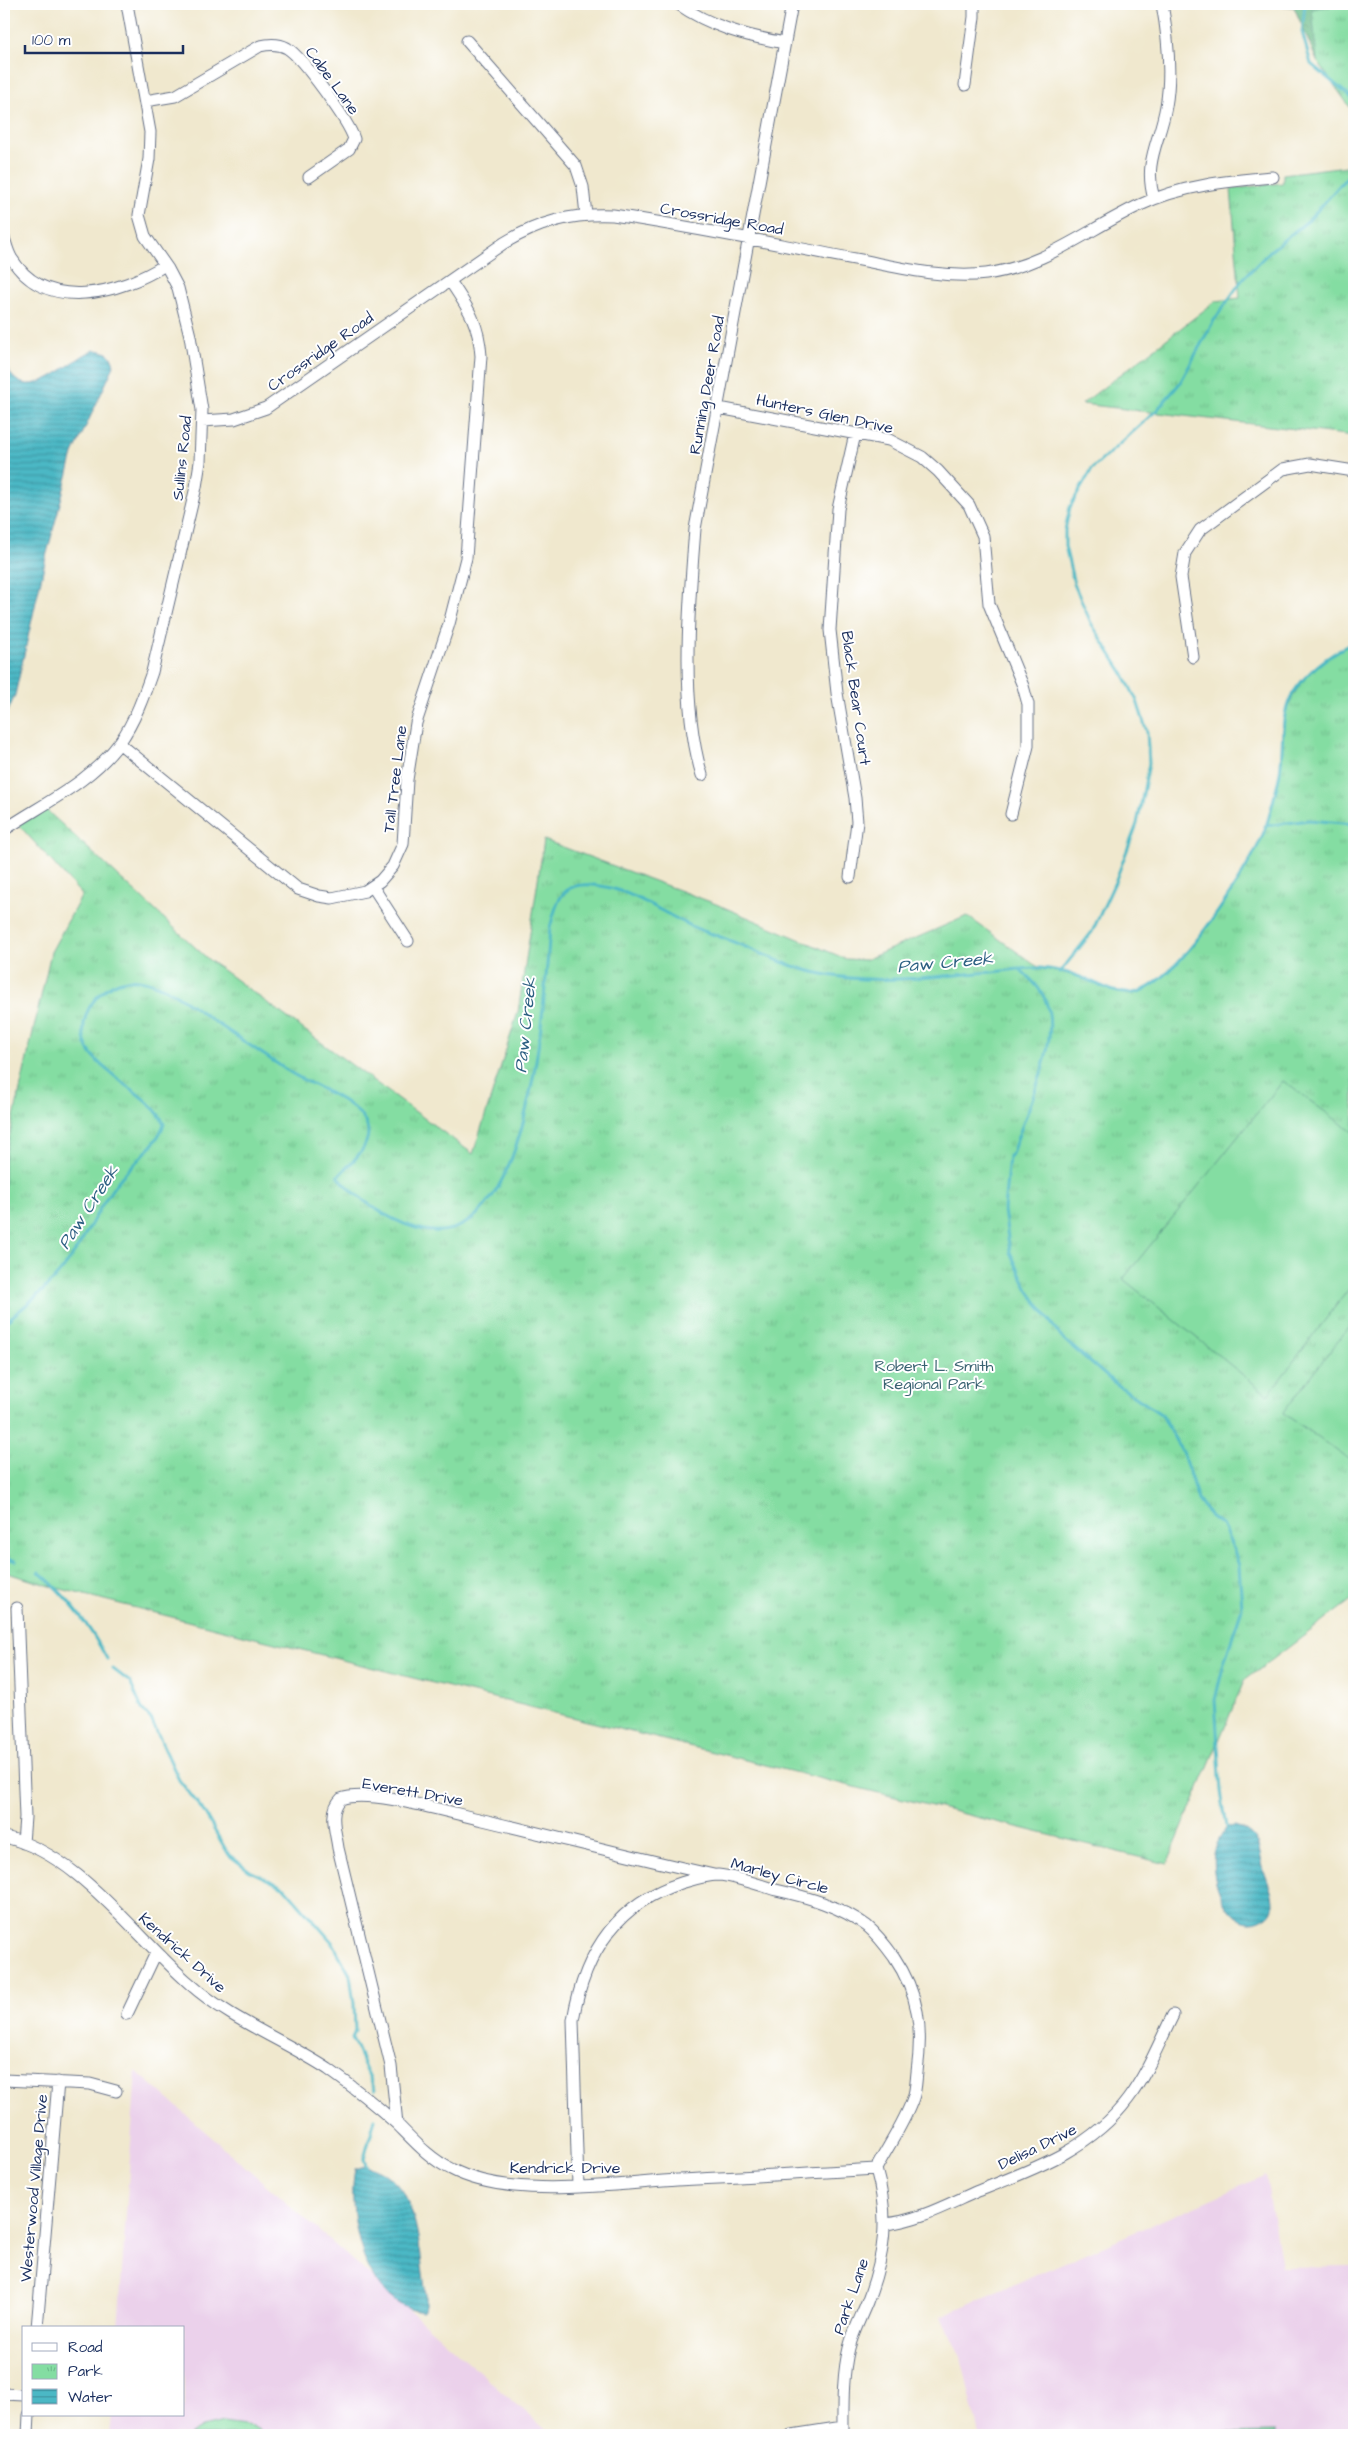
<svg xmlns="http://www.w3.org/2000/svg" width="1358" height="2439" font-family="'Architects Daughter',sans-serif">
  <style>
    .built { fill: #ebd1eb }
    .forest { fill: url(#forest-crowns); stroke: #437673 }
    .park { fill: url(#park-tufts); stroke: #508680 }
    .garden { fill: #84dda2; stroke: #508680 }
    .water { fill: url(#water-rules); stroke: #337492 }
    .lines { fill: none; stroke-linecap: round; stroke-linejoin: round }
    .stream { stroke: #4bb8c5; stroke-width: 3 }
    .minor-casing { stroke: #667085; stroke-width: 13 }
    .minor { stroke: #fff; stroke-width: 11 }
    .labels { text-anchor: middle; stroke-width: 4; stroke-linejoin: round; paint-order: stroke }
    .street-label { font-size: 16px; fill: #1b2f5e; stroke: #fff }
    .park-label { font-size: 16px; fill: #3a6372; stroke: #fff }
    .water-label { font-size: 18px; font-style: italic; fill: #2c5f82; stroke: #fff }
  </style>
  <defs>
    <pattern id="forest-crowns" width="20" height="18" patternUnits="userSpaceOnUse" patternTransform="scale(1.25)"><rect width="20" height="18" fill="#6bbc88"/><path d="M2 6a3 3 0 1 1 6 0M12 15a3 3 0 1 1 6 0" fill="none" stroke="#579972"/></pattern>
    <pattern id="park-tufts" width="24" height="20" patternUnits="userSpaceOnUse" patternTransform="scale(1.25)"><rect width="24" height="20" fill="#84dda2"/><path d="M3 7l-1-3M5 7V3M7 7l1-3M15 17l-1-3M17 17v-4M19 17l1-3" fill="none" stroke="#71be8e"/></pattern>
    <pattern id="water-rules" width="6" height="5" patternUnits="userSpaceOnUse" patternTransform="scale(1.25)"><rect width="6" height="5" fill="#4bb8c5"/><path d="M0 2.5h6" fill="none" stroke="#3e96a3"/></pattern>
  </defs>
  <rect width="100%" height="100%" fill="#fff"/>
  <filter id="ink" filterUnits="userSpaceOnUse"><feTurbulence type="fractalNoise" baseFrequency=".02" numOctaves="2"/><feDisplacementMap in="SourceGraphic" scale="10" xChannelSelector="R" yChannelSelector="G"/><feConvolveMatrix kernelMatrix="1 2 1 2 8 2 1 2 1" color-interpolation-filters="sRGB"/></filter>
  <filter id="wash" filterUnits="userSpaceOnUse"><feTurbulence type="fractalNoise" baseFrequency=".0096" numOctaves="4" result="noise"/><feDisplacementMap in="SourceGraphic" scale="20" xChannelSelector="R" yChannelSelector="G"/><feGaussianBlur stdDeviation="1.12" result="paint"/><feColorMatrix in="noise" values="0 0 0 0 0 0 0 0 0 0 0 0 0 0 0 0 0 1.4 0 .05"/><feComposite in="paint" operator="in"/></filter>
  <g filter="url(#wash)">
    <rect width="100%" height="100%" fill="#f0e8ce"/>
    <path class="built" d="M136 2071 552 2435H110L112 2415H184V2328H118Z
      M1266 2175 1281 2267 1354 2266V2435H979L961 2357 941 2316Z"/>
    <path class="forest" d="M1255 4H1354V104L1317 61 1294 7Z"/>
    <path class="park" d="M1340 4H1354V113L1317 61 1312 9Z
      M1354 165V436L1082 404 1216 301 1240 298 1231 189 1283 183V174Z
      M1354 642V1598L1244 1681 1167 1864 433 1683 57 1588 4 1572V1161L51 952 82 895 16 822 42 806 209 960 473 1154 518 1012 544 840 716 904 846 959 865 960 967 916C985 929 1002 941 1020 954 1026 958 1034 966 1042 968 1055 972 1069 973 1082 978 1099 984 1117 998 1136 993 1176 984 1254 864 1266 825 1272 803 1279 781 1282 759 1284 748 1281 736 1283 725 1290 685 1320 660 1354 642Z"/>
    <path class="garden" d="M1283 1081 1354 1133V1282L1268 1395 1123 1279Z
      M1354 1320V1463L1283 1413Z
      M223 2422 252 2426 268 2435H189L203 2427Z
      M1275 2432V2435H1062Z"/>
    <path class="water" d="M95 350C106 351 113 354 114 366L73 454 46 557 15 695 4 721V361C7 366 10 374 14 378 37 400 75 355 95 350Z
      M1235 1826C1256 1832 1258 1843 1262 1863 1265 1878 1274 1891 1273 1907 1272 1912 1268 1916 1264 1918 1229 1939 1205 1872 1216 1847 1218 1840 1223 1833 1227 1827Z
      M365 2166C421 2178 418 2249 426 2294V2305L423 2312C364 2306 346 2215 355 2169Z"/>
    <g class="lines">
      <path class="stream" d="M1305 4 1302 32 1311 64 1354 100
        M1265 826 1309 820 1354 824
        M1021 970C1030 979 1040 987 1045 999 1063 1041 1025 1112 1012 1154L1009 1156 1004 1210 1010 1252 1028 1290 1061 1337 1112 1381 1162 1415 1183 1454 1198 1500 1209 1515 1222 1525 1234 1550 1239 1566 1242 1608 1224 1663 1215 1700 1221 1792 1227 1827
        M1060 972 1092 932 1115 882 1137 824 1149 763 1147 732 1137 701 1124 675 1091 623 1074 584 1065 546V530L1070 507 1092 469 1157 410 1180 383 1213 322 1242 280 1270 251 1309 220 1354 169
        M4 1323C29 1303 55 1283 72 1256 89 1232 100 1203 119 1180 134 1162 156 1147 164 1124 150 1091 88 1070 84 1037 82 1021 88 1006 99 995 110 984 123 978 139 980 166 984 191 1005 212 1020 237 1037 263 1054 288 1071 308 1085 360 1101 367 1126 373 1146 350 1164 338 1176 356 1198 388 1220 416 1228 533 1263 544 996 550 928 555 909 559 886 582 885 627 882 667 919 706 932 735 941 762 955 790 965 856 989 925 977 992 972 1008 971 1025 967 1041 968 1054 969 1070 973 1083 978 1100 984 1114 995 1133 993 1173 989 1245 875 1261 839 1269 822 1273 801 1278 782 1286 753 1277 720 1293 693 1308 670 1330 654 1354 642
        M4 1557 16 1561
        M39 1572C68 1597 90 1626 107 1659
        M113 1669 130 1682 142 1709 151 1719 179 1780 202 1809 229 1855 250 1871 285 1888 332 1942 350 1975 354 2004 355 2030 352 2038 375 2090
        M367 2169 364 2159 375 2119"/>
    </g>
  </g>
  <g filter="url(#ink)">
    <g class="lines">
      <g class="minor-casing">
        <path id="minor" d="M678 4C711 27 746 36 785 43
          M467 41 576 166 583 187 586 215
          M965 85 974 17V4
          M145 101 175 96 260 46C269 44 278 43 287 48 302 57 349 122 354 139L349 149 309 177
          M1154 199C1143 161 1160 142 1166 106 1172 73 1168 37 1162 4
          M4 238C6 244 8 253 12 259 46 314 121 293 165 265
          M719 408 889 440 922 457 938 471 969 505 983 536 989 604 1023 686 1028 704V746L1011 814
          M202 421 234 419 266 408 504 243C539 222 572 213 613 215 694 227 775 244 855 259 898 267 943 279 986 274 1045 266 1088 229 1140 205 1182 185 1228 181 1273 177
          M1193 657 1181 577 1185 553 1200 530 1283 469 1310 464 1354 471
          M119 743 298 889 319 896 332 898 365 891 380 881 393 866 403 844 407 780 416 723 449 624 466 558 481 356C479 323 468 308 450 281
          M702 775C680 704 689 604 695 529L792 4
          M4 830C44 803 91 782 120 742 135 721 144 695 152 672L196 487 200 462 202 410 190 336 178 288 168 269 145 236 139 215 149 159 150 132 127 4
          M850 877 857 822 855 798 837 693 830 630 838 509 855 434
          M373 887 408 941
          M17 1608 25 1817 23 1843
          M4 1837C77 1852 134 1935 189 1983 230 2020 282 2039 328 2069 352 2086 376 2105 398 2125 414 2141 430 2159 451 2169 509 2200 613 2184 677 2180 744 2177 810 2173 876 2169
          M127 2014 156 1953
          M4 2080 90 2084 116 2091
          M397 2124 391 2066 338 1848C336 1832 328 1812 341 1799 370 1788 450 1813 483 1820 560 1838 636 1858 714 1875
          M578 2186 573 2020C584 1955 615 1904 681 1883 691 1880 706 1875 718 1875 734 1876 760 1885 776 1890 808 1897 840 1906 867 1926 878 1935 886 1946 894 1957 919 1994 923 2028 917 2072 916 2081 916 2090 913 2098 905 2122 888 2146 876 2169
          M885 2224C918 2221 948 2204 978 2191 1034 2169 1091 2149 1128 2099 1147 2074 1159 2043 1173 2015
          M37 2328 58 2082
          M4 2394 24 2395
          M28 2435 29 2415
          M792 2435 843 2427
          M843 2435C843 2407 842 2376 849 2348 853 2332 861 2317 867 2302 885 2255 890 2218 876 2169"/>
      </g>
      <use href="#minor" class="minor"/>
    </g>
  </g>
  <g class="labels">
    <g class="street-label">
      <text transform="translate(333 80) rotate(54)" y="6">Cabe Lane</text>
      <text transform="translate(722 218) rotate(10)" y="6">Crossridge Road</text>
      <text transform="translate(320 351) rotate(-35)" y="6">Crossridge Road</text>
      <text transform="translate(706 385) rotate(-80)" y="6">Running Deer Road</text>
      <text transform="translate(825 413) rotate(12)" y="6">Hunters Glen Drive</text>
      <text transform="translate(181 458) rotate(-84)" y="6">Sullins Road</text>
      <text transform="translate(857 698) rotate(82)" y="6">Black Bear Court</text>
      <text transform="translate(394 779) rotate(-83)" y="6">Tall Tree Lane</text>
      <text transform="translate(413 1791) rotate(10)" y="6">Everett Drive</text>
      <text transform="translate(780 1875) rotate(15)" y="6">Marley Circle</text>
      <text transform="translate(183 1952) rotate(42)" y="6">Kendrick Drive</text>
      <text transform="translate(1037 2146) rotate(-26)" y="6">Delisa Drive</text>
      <text x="565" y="2173">Kendrick Drive</text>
      <text transform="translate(33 2188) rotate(-85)" y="6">Westerwood Village Drive</text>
      <text transform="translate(850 2296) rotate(-71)" y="6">Park Lane</text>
    </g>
    <g class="park-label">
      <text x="934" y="1371">Robert L. Smith<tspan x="934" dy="18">Regional Park</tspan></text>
    </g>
    <g class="water-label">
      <text transform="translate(945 962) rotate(-5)" y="6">Paw Creek</text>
      <text transform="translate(525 1025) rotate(-84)" y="6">Paw Creek</text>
      <text transform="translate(88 1207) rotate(-57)" y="6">Paw Creek</text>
    </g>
  </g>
  <rect width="1358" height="2439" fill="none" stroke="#fff" stroke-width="20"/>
  <rect x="22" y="2326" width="162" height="90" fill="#ffffff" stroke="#a4acbf"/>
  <rect x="32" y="2343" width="25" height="8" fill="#ffffff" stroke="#a4acbf"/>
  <text x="68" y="2352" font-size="15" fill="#1b2f5e">Road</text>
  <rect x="32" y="2364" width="25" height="15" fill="url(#park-tufts)" stroke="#a4acbf"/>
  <text x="68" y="2376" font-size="15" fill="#1b2f5e">Park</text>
  <rect x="32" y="2389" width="25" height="15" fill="url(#water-rules)" stroke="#a4acbf"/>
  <text x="68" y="2402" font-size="15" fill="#1b2f5e">Water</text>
  <path d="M25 45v8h158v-8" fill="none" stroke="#1b2f5e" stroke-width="2.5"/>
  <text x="32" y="45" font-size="15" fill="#1b2f5e" stroke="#ffffff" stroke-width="4" paint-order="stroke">100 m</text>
</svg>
